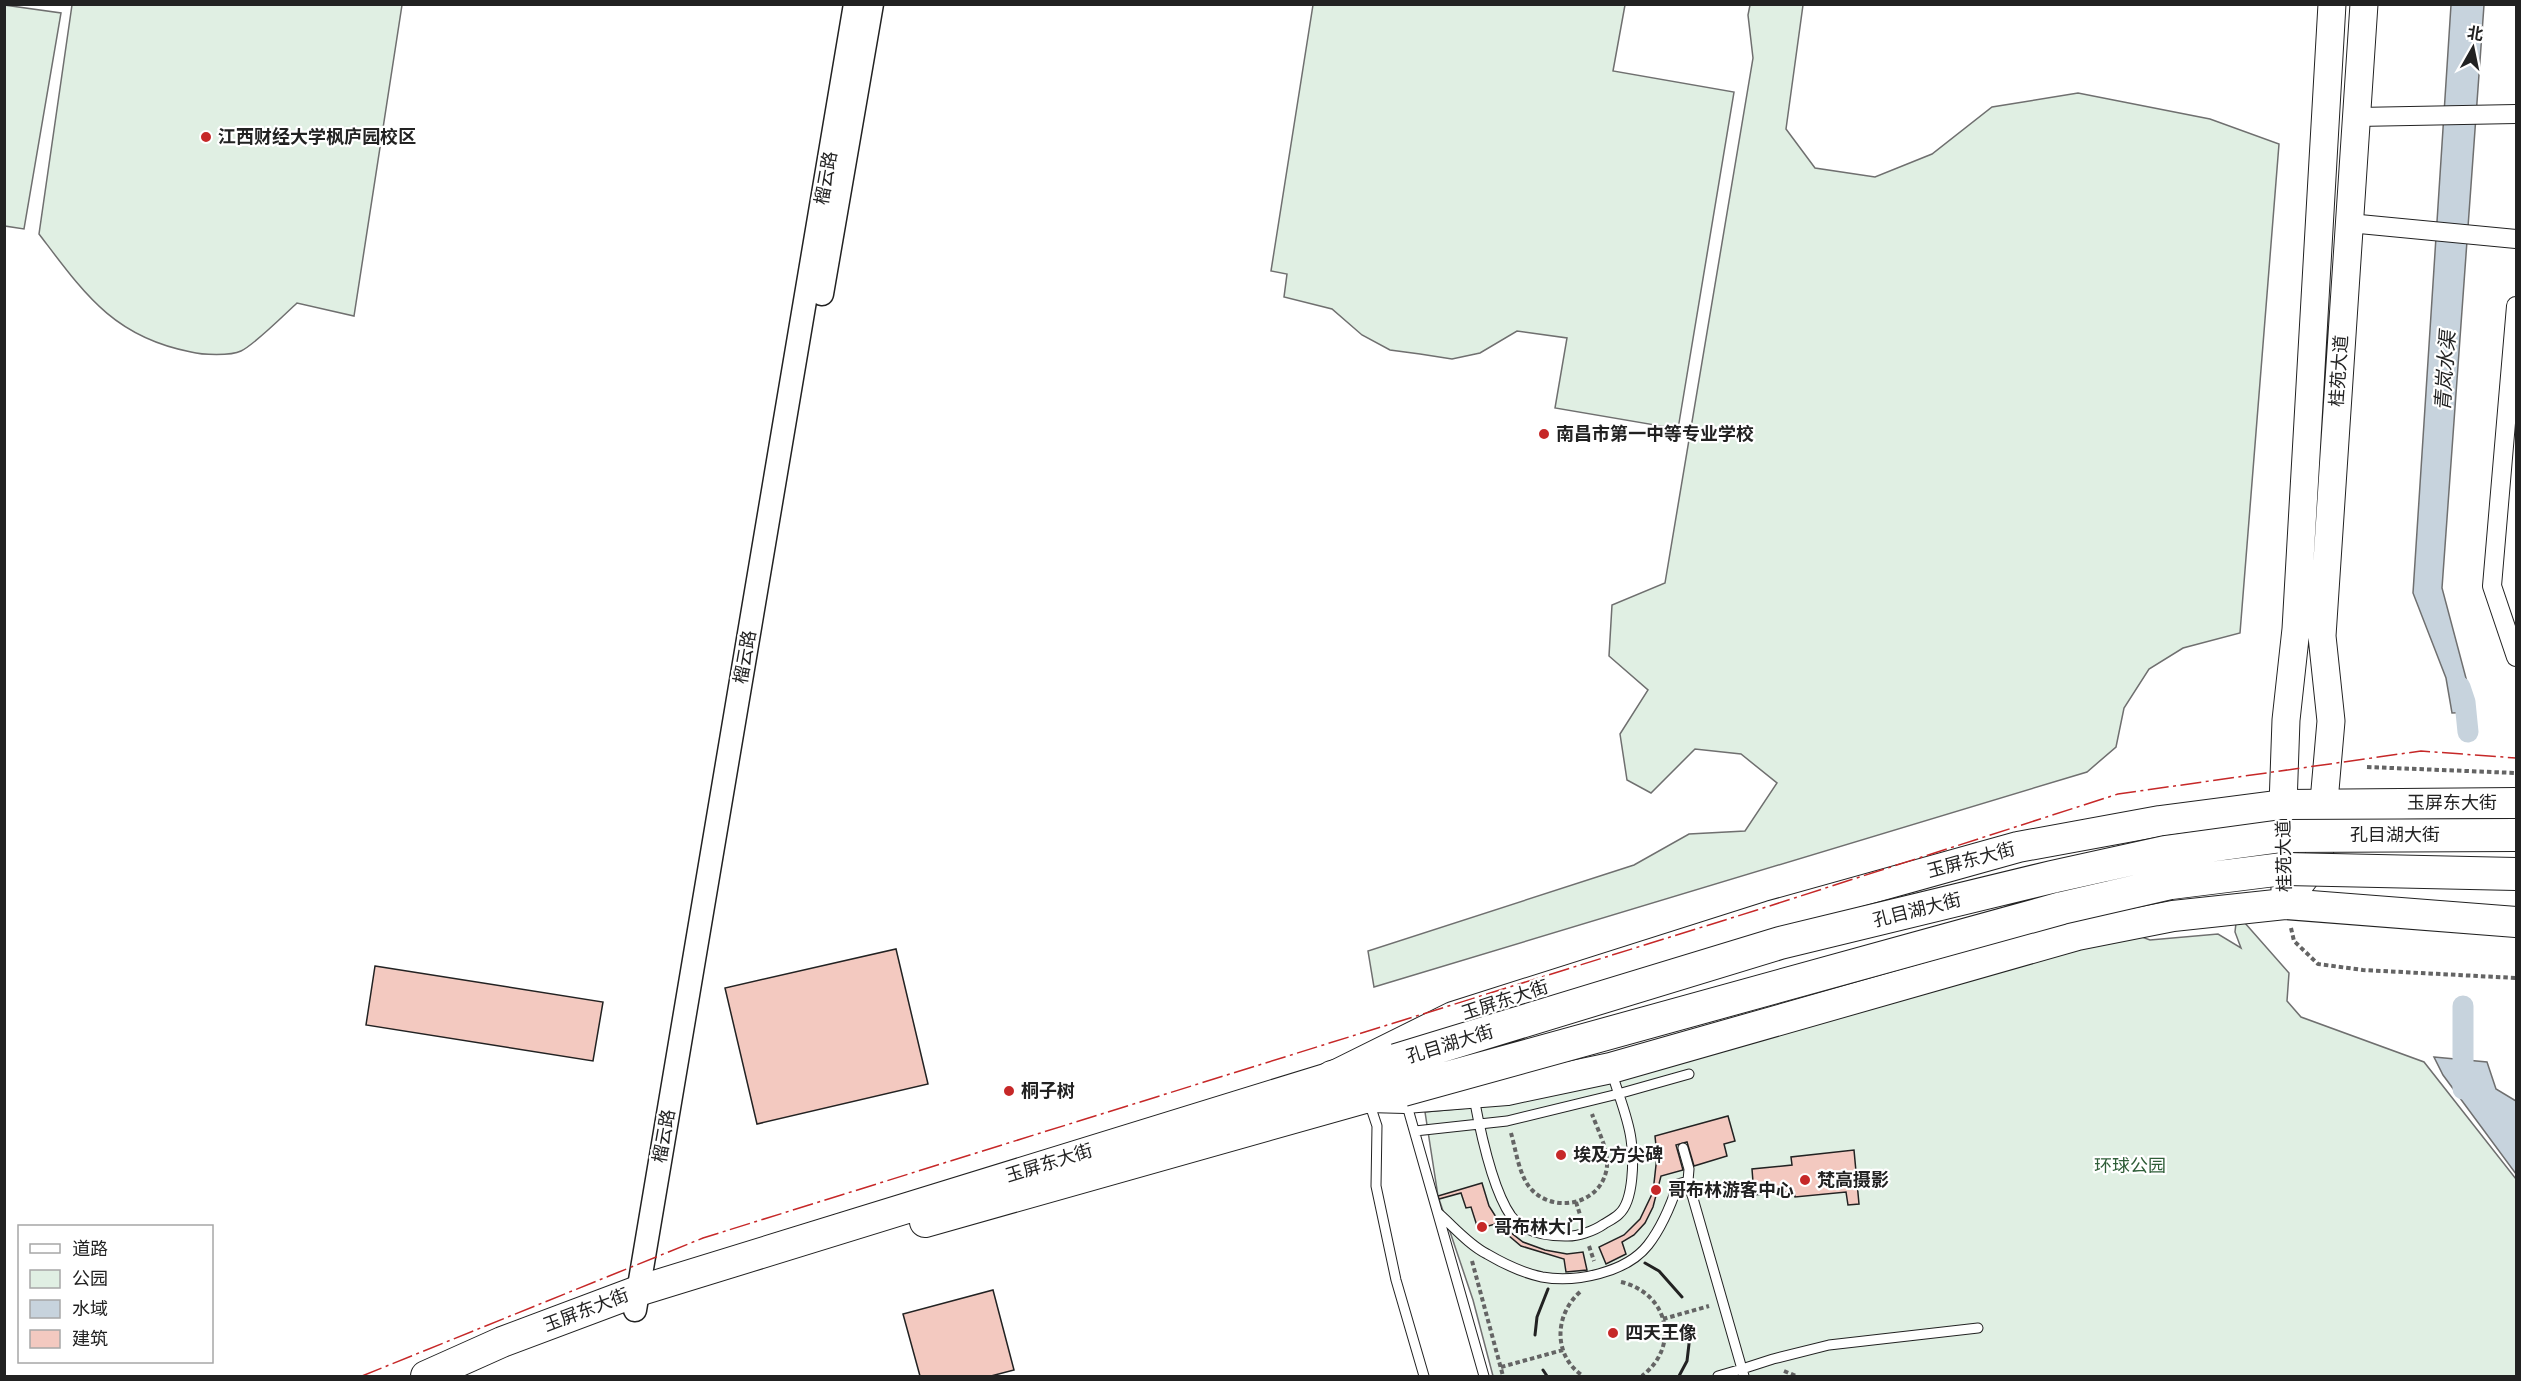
<svg xmlns="http://www.w3.org/2000/svg" width="2521" height="1381" font-family="Jost,'Noto Sans SC',sans-serif">
  <style>
    .green { fill: #e0efe3; stroke: #6f6f6f; stroke-width: 1.5 }
    .water { fill: #c7d3dd; stroke: #6f6f6f; stroke-width: 1.5 }
    .lines { fill: none; stroke-linecap: round; stroke-linejoin: round }
    .canal { stroke: #c7d3dd; stroke-width: 21 }
    .building { fill: #f3c9c0; stroke: #222; stroke-width: 1.5 }
    .service-casing { stroke: #222; stroke-width: 11 }
    .minor-casing { stroke: #222; stroke-width: 20 }
    .tertiary-casing { stroke: #222; stroke-width: 25 }
    .secondary-casing { stroke: #222; stroke-width: 29 }
    .primary-casing { stroke: #222; stroke-width: 32 }
    .trunk-casing { stroke: #222; stroke-width: 34 }
    .path { stroke: #646464; stroke-width: 4; stroke-dasharray: 4.5 3; stroke-linecap: butt }
    .service { stroke: #fff; stroke-width: 9 }
    .minor { stroke: #fff; stroke-width: 18 }
    .tertiary { stroke: #fff; stroke-width: 22 }
    .secondary { stroke: #fff; stroke-width: 27 }
    .primary { stroke: #fff; stroke-width: 30 }
    .trunk { stroke: #fff; stroke-width: 32 }
    .trunk-bridge-casing { stroke: #222; stroke-width: 34; stroke-linecap: butt }
    .trunk-bridge { stroke: #fff; stroke-width: 32 }
    .wall { stroke: #222; stroke-width: 3 }
    .power { stroke: #c62828; stroke-width: 1.5; stroke-dasharray: 21 4.5 3 4.5; stroke-linecap: butt }
    .poi-dot { fill: #c62828; stroke: #fff; stroke-width: 2 }
    .labels { text-anchor: middle; stroke-width: 4.5; stroke-linejoin: round; paint-order: stroke }
    .poi-label { font-size: 18px; font-weight: bold; fill: #222; stroke: #fff; text-anchor: start }
    .street-label { font-size: 18px; fill: #222; stroke: #fff }
    .park-label { font-size: 18px; fill: #2f5e38; stroke: #fff }
    .water-label { font-size: 20px; font-style: italic; fill: #222; stroke: #fff }
  </style>
  <rect width="100%" height="100%" fill="#fff"/>
  <path class="green" d="M4 5 61 13 24 229 5 226Z
    M72 5H402L354 316 297 303C284 315 254 345 241 351 231 356 202 355 191 352 113 337 84 293 39 234Z
    M1313 5H1625L1613 71 1734 92 1678 429 1555 408 1567 338 1517 331 1480 353 1452 359 1420 354 1390 350 1362 335 1332 309 1284 297 1287 274 1271 271Z
    M1750 5H1803L1786 129 1815 168 1875 177 1932 154 1992 107 2078 93 2210 119 2279 144 2240 633 2183 648 2149 669 2124 708 2116 747 2087 772 1374 987 1368 951 1634 865 1689 834 1745 831 1777 783 1741 754 1695 749 1651 793 1627 780 1620 734 1648 690 1609 656 1612 605 1665 583 1753 58 1748 15Z
    M2237 914 2289 973 2287 1001 2301 1017 2424 1062 2516 1179V1376H1493L1473 1300 1438 1196 1425 1112 1510 1104 2134 934 2150 940 2218 934 2241 948 2235 932Z"/>
  <path class="water" d="M2451 5H2484L2442 588 2475 712 2452 713 2446 678 2413 593Z
    M2434 1057 2487 1062 2496 1089 2516 1101V1174L2443 1075Z"/>
  <g class="lines">
    <path class="canal" d="M2460 687 2465 702 2468 732
      M2463 1089V1006"/>
  </g>
  <path class="building" d="M896 949 928 1084 757 1124 725 988Z
    M375 966 603 1002 593 1061 366 1025Z
    M1728 1116 1735 1141 1724 1144 1727 1156 1694 1166 1687 1142 1676 1145 1683 1170 1661 1176 1653 1207 1645 1223 1634 1235 1622 1242 1626 1254 1606 1264 1599 1247 1624 1235 1640 1219 1653 1192 1657 1156 1655 1136Z
    M1854 1150 1859 1204 1848 1205 1846 1192 1795 1197 1794 1191 1754 1195 1752 1169 1792 1165 1791 1157Z
    M1482 1183 1489 1206 1501 1225 1523 1242 1545 1250 1567 1254 1583 1252 1587 1270 1566 1272 1564 1259 1521 1246 1495 1224 1478 1229 1471 1207 1466 1208 1461 1193 1439 1199 1438 1196Z
    M993 1290 1014 1370 991 1376H920L903 1314Z"/>
  <g class="lines">
    <g class="service-casing">
      <path id="service" d="M1474 1098C1480 1130 1492 1189 1511 1216 1523 1232 1546 1236 1565 1236 1577 1237 1594 1231 1604 1224 1609 1221 1615 1218 1619 1214 1634 1201 1634 1158 1631 1139 1628 1117 1618 1094 1612 1073
        M1369 1102 1377 1126 1376 1186 1396 1280 1424 1376
        M1406 1102 1484 1376
        M1415 1131 1507 1121 1618 1094 1689 1074
        M1683 1148 1689 1169 1688 1181 1742 1369 1718 1376
        M1438 1213C1453 1226 1469 1245 1487 1254 1504 1264 1523 1273 1542 1277 1575 1283 1626 1273 1648 1245 1662 1227 1671 1205 1678 1184L1688 1181
        M1744 1376 1742 1369 1773 1359 1829 1345 1978 1328"/>
    </g>
    <g class="minor-casing">
      <path id="minor" d="M2357 117 2516 114
        M2349 223 2516 239
        M2516 306 2492 586 2516 657"/>
    </g>
    <g class="tertiary-casing">
      <path id="tertiary" d="M822 294 872 4
        M635 1310 855 4"/>
    </g>
    <g class="secondary-casing">
      <path id="secondary" d="M2285 890 2283 805 2286 720 2296 629 2332 4
        M2285 904 2319 859 2331 721 2322 636 2364 4"/>
    </g>
    <g class="primary-casing">
      <path id="primary" d="M925 1222 1368 1097 1405 1098 1507 1090 1611 1068 2077 935 2173 916 2285 904 2516 922
        M426 1376 502 1342 638 1291 1332 1077 1453 1017 1771 916 2018 847 2160 821 2283 805 2516 803"/>
    </g>
    <g class="trunk-casing">
      <path id="trunk" d="M1332 1077 1396 1060
        M1368 1097 1403 1090"/>
    </g>
    <path class="path" d="M2367 767 2516 773
      M2291 928 2294 941 2318 964 2363 970 2516 978
      M1511 1133C1516 1150 1519 1177 1532 1190 1554 1213 1598 1205 1606 1172 1611 1154 1598 1131 1592 1114
      M1576 1202 1582 1221
      M1589 1246 1594 1261
      M1472 1261 1503 1376
      M1621 1282C1668 1293 1681 1346 1642 1376
      M1580 1292C1554 1315 1553 1356 1583 1376
      M1663 1319 1709 1306
      M1501 1367 1563 1350
      M1784 1371 1796 1376"/>
    <use href="#service" class="service"/>
    <use href="#minor" class="minor"/>
    <use href="#tertiary" class="tertiary"/>
    <use href="#secondary" class="secondary"/>
    <use href="#primary" class="primary"/>
    <use href="#trunk" class="trunk"/>
    <g class="trunk-bridge-casing">
      <path id="trunk-bridge" d="M1396 1060 1780 943 2052 877 2165 852 2282 836 2516 835
        M1403 1090 2062 908 2171 883 2283 869 2516 874"/>
    </g>
    <use href="#trunk-bridge" class="trunk-bridge"/>
    <path class="wall" d="M1645 1263 1659 1271 1682 1297
      M1535 1335 1537 1317 1548 1289
      M1543 1370 1547 1376
      M1679 1376 1687 1361 1691 1327"/>
    <path class="power" d="M362 1376 703 1238 1757 910 2118 794 2421 751 2516 758"/>
  </g>
  <g class="poi-dot">
    <circle cx="206" cy="137" r="6"/>
    <circle cx="1544" cy="434" r="6"/>
    <circle cx="1009" cy="1091" r="6"/>
    <circle cx="1561" cy="1155" r="6"/>
    <circle cx="1805" cy="1180" r="6"/>
    <circle cx="1656" cy="1190" r="6"/>
    <circle cx="1482" cy="1227" r="6"/>
    <circle cx="1613" cy="1333" r="6"/>
  </g>
  <g class="labels">
    <g class="poi-label">
      <text x="218" y="143">江西财经大学枫庐园校区</text>
      <text x="1556" y="440">南昌市第一中等专业学校</text>
      <text x="1021" y="1097">桐子树</text>
      <text x="1573" y="1161">埃及方尖碑</text>
      <text x="1817" y="1186">梵高摄影</text>
      <text x="1668" y="1196">哥布林游客中心</text>
      <text x="1494" y="1233">哥布林大门</text>
      <text x="1625" y="1339">四天王像</text>
    </g>
    <g class="street-label">
      <text transform="translate(826 178) rotate(-80)" y="6">榴云路</text>
      <text transform="translate(2339 371) rotate(-86)" y="6">桂苑大道</text>
      <text transform="translate(745 657) rotate(-80)" y="6">榴云路</text>
      <text x="2452" y="809">玉屏东大街</text>
      <text x="2395" y="841">孔目湖大街</text>
      <text transform="translate(2284 856) rotate(-91)" y="6">桂苑大道</text>
      <text transform="translate(1971 860) rotate(-15)" y="6">玉屏东大街</text>
      <text transform="translate(1917 910) rotate(-14)" y="6">孔目湖大街</text>
      <text transform="translate(1505 1000) rotate(-18)" y="6">玉屏东大街</text>
      <text transform="translate(1450 1044) rotate(-17)" y="6">孔目湖大街</text>
      <text transform="translate(664 1136) rotate(-80)" y="6">榴云路</text>
      <text transform="translate(1049 1163) rotate(-17)" y="6">玉屏东大街</text>
      <text transform="translate(586 1310) rotate(-21)" y="6">玉屏东大街</text>
    </g>
    <g class="park-label">
      <text x="2130" y="1172">环球公园</text>
    </g>
    <g class="water-label">
      <text transform="translate(2445 371) rotate(-86)" y="7">青岚水渠</text>
    </g>
  </g>
  <rect width="2521" height="1381" fill="none" stroke="#222222" stroke-width="12"/>
  <rect x="18" y="1225" width="195" height="138" fill="#ffffff" stroke="#a7a7a7" stroke-width="1.5"/>
  <rect x="30" y="1244" width="30" height="9" fill="#ffffff" stroke="#a7a7a7" stroke-width="1.5"/>
  <text x="72" y="1255" font-size="18" fill="#222222">道路</text>
  <rect x="30" y="1270" width="30" height="18" fill="#e0efe3" stroke="#a7a7a7" stroke-width="1.5"/>
  <text x="72" y="1285" font-size="18" fill="#222222">公园</text>
  <rect x="30" y="1300" width="30" height="18" fill="#c7d3dd" stroke="#a7a7a7" stroke-width="1.5"/>
  <text x="72" y="1315" font-size="18" fill="#222222">水域</text>
  <rect x="30" y="1330" width="30" height="18" fill="#f3c9c0" stroke="#a7a7a7" stroke-width="1.5"/>
  <text x="72" y="1345" font-size="18" fill="#222222">建筑</text>
  <g transform="translate(2473 48) rotate(9)" stroke="#ffffff" stroke-width="4.5" paint-order="stroke">
  <path d="M0-4.5L10 22L0 15L-10 22Z" fill="#222222"/>
  <text y="-9" font-size="16" font-weight="bold" text-anchor="middle" fill="#222222">北</text>
  </g>
</svg>
